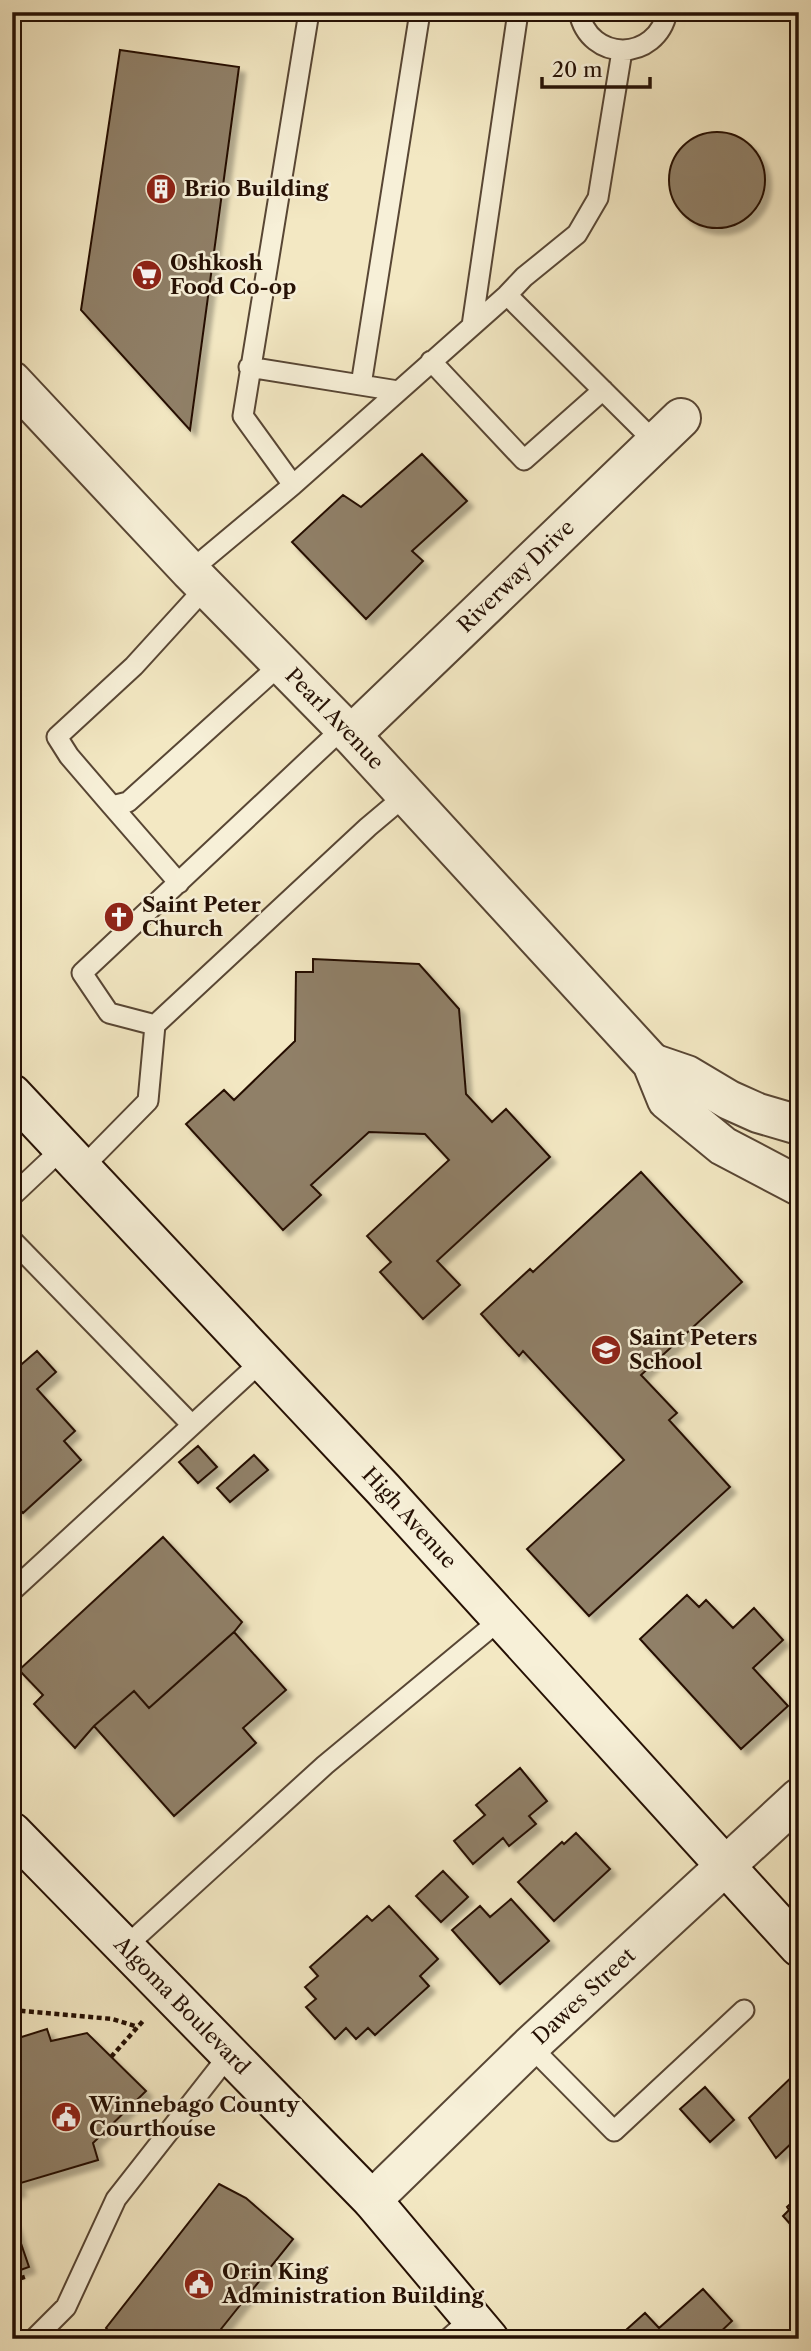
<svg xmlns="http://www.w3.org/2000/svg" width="811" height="2351" font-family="'Libre Caslon Text',serif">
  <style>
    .building { fill: #908067; stroke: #251004; stroke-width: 2; filter: url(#shadow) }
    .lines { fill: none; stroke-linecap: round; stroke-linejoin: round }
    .service-casing { stroke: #584634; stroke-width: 23 }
    .minor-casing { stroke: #584634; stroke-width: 42 }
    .tertiary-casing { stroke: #584634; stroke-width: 42 }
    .secondary-casing { stroke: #251004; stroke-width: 42 }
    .path { stroke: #251004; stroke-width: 4.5; stroke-dasharray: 5 3.5; stroke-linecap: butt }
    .service { stroke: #f7f0d8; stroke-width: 19 }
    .minor { stroke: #f7f0d8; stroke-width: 38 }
    .tertiary { stroke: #f7f0d8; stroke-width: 38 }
    .secondary { stroke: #f7f0d8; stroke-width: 38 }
    .labels { text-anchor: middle; stroke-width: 5; stroke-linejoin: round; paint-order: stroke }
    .poi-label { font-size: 21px; font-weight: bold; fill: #251004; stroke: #f7f0d8; text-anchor: start }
    .street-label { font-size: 21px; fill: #251004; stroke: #f7f0d8 }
  </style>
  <defs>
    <filter id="shadow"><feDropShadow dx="6" dy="6" stdDeviation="2" flood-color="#0004"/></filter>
  </defs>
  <rect width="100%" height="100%" fill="#f3e8c3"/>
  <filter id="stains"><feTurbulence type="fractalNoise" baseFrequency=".00286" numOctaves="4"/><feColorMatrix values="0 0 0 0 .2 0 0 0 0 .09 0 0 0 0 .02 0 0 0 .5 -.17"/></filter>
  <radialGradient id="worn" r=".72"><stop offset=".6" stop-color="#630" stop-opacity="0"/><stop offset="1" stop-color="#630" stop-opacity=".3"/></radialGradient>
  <path class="building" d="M120 50 239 67 190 430 81 310Z
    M669 180a48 48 0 1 1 96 0a48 48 0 1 1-96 0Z
    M422 454 467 501 412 551 423 561 366 619 292 542 343 495 361 507Z
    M313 959 419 964 459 1009 466 1094 492 1122 506 1109 550 1157 437 1261 460 1285 423 1319 380 1272 391 1262 367 1236 449 1160 425 1134 369 1132 311 1185 321 1195 283 1230 186 1124 224 1090 234 1100 295 1041 296 972H313Z
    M641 1172 742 1282 641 1375 677 1413 669 1420 730 1487 589 1616 527 1549 624 1460 523 1351 519 1356 481 1314 530 1269 533 1272Z
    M37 1351 56 1372 37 1389 75 1431 64 1441 81 1460 23 1513 12 1502V1367L15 1370Z
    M198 1446 217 1467 198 1483 179 1462Z
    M254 1455 268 1470 230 1502 217 1488Z
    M163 1537 242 1622 234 1632 149 1708 134 1691 94 1726 75 1748 34 1704 43 1695 19 1670Z
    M687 1595 699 1607 706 1600 733 1628 754 1608 783 1640 753 1668 788 1706 741 1749 640 1639Z
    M234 1632 286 1690 243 1728 256 1743 174 1816 94 1726 134 1691 149 1708Z
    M520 1768 547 1801 529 1816 536 1824 509 1846 503 1838 473 1864 454 1841 485 1815 476 1805Z
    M576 1833 610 1869 554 1921 518 1882 562 1842 564 1844Z
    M443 1871 468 1897 441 1922 416 1896Z
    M511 1899 549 1941 500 1984 452 1930 480 1906 490 1917Z
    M389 1906 438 1959 420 1976 429 1986 375 2035 368 2028 356 2039 346 2028 335 2039 306 2007 316 1999 305 1987 318 1976 310 1967 367 1916 372 1921Z
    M47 2029 51 2041 87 2033 146 2091 93 2143 98 2160 17 2184 20 2190 12 2193V2040Z
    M799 2070V2136L776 2158 749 2118Z
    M705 2087 734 2120 710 2142 680 2109Z
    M219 2184 246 2198 293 2239 213 2339H115L106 2328Z
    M799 2196V2234L783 2216 789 2210 787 2207Z
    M14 2223 29 2267 12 2273V2224Z
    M703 2289 732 2321 713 2339H616L645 2313 659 2328Z"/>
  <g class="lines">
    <g class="service-casing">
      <path id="service" d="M579 12C589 63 657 62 667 12
        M507 295 656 443
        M472 326 518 12
        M431 361 524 460 603 390
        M249 367 398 391
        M361 385 420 12
        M293 485 243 416 309 12
        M190 571 293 485 507 295 524 277 577 234 598 198 622 51
        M206 587 134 666 57 737 69 756 112 806 128 802 281 664
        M344 727 82 973 109 1013 155 1025 368 827 406 795
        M112 806 179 883
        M83 1167 148 1101 155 1025
        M12 1196 64 1147
        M12 1240 192 1425
        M12 1591 263 1360
        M124 1948 325 1765 501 1619
        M530 2046 614 2131 744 2010
        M34 2339 66 2307 116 2199 229 2055
        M448 2339 471 2319"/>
    </g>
    <g class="minor-casing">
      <g id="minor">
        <path id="s1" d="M351 735 681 418"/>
        <path id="s2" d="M372 2200 530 2046 799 1798"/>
      </g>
    </g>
    <g class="tertiary-casing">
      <g id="tertiary">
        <path id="s3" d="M12 381 190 571 351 735 652 1063 667 1100 723 1146 799 1186"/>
        <path d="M652 1063 687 1075 729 1100 758 1113 799 1125"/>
      </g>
    </g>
    <g class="secondary-casing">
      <g id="secondary">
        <path id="s4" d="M12 1094 383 1489 799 1947"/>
        <path id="s5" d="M12 1832 372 2200 489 2339"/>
      </g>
    </g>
    <path class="path" d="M12 2010 112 2019 138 2027
      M111 2057 143 2021
      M12 2281 28 2276"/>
    <use href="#service" class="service"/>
    <use href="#minor" class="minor"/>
    <use href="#tertiary" class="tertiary"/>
    <use href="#secondary" class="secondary"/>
  </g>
  <defs>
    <g id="building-disc" transform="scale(1.575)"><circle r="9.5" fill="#8f2418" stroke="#f7f0d8"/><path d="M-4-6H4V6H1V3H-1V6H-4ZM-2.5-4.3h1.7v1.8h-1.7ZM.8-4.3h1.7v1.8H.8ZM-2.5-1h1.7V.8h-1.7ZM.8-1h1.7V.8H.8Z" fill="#fff"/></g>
    <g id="supermarket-disc" transform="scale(1.575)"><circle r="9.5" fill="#8f2418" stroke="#f7f0d8"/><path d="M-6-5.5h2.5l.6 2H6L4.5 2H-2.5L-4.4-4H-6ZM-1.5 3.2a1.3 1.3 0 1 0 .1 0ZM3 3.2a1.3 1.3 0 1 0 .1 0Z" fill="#fff"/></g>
    <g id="church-disc" transform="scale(1.575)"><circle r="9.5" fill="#8f2418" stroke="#f7f0d8"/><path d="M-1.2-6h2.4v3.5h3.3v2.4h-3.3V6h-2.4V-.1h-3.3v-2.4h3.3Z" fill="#fff"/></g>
    <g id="school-disc" transform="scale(1.575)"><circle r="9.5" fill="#8f2418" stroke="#f7f0d8"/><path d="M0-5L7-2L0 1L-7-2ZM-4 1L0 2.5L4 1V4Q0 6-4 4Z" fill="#fff"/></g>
    <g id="civic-disc" transform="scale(1.575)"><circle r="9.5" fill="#8f2418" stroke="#f7f0d8"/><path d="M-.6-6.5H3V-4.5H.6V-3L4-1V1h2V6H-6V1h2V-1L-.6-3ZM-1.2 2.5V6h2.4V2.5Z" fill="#fff"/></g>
  </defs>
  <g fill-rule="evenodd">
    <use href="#building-disc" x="161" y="189"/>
    <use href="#supermarket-disc" x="147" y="275"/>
    <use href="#church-disc" x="119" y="917"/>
    <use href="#school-disc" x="606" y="1350"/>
    <use href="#civic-disc" x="66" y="2117"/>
    <use href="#civic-disc" x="199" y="2284"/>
  </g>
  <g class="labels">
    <g class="poi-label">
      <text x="184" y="196">Brio Building</text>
      <text x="170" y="270">Oshkosh<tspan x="170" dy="24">Food Co-op</tspan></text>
      <text x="142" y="912">Saint Peter<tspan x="142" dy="24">Church</tspan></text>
      <text x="629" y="1345">Saint Peters<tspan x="629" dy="24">School</tspan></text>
      <text x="89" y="2112">Winnebago County<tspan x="89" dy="24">Courthouse</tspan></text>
      <text x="222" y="2279">Orin King<tspan x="222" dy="24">Administration Building</tspan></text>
    </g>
    <g class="street-label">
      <text dy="7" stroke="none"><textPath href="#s1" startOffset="229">Riverway Drive</textPath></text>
      <text dy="7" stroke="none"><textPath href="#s3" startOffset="467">Pearl Avenue</textPath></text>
      <text dy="7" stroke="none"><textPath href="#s4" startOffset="581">High Avenue</textPath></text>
      <text dy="7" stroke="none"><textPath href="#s2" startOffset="294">Dawes Street</textPath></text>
      <text dy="7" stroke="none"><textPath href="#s5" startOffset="243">Algoma Boulevard</textPath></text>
    </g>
  </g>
  <rect width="811" height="2351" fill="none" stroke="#f3e8c3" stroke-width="42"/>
  <rect x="14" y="14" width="783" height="2323" fill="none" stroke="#251004" stroke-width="3.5"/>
  <rect x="21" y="21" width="769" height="2309" fill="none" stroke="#251004" stroke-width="2"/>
  <path d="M542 77v10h108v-10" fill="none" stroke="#251004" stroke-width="3.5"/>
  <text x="552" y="77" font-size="21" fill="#251004" stroke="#f7f0d8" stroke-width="5" paint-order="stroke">20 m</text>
  <rect width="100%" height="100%" filter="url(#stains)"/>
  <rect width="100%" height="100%" fill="url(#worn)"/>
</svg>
